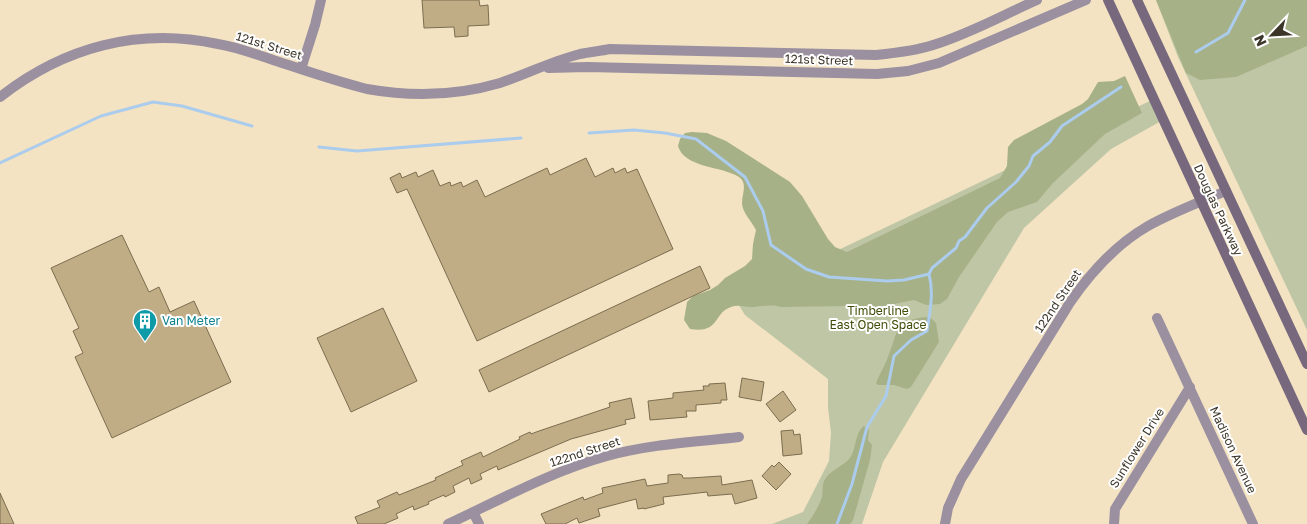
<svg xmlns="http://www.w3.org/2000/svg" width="1307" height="524" font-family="'Golos Text',sans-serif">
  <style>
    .green { fill: #bec6a5 }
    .forest { fill: #a7b187 }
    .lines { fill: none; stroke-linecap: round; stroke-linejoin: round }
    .stream { stroke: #abcced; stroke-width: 3 }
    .building { fill: #c0ad85; stroke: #7b6d4f }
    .minor { stroke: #9b90a0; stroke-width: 10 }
    .tertiary { stroke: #9b90a0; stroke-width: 10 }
    .secondary { stroke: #77687e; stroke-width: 10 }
    .labels { text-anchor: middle; stroke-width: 4; stroke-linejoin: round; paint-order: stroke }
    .street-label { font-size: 12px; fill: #3c3629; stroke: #fff }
    .park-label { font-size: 12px; fill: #424d08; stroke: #fff }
    .culture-label { font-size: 12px; fill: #0d838f; stroke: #fff; text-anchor: start }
  </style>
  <rect width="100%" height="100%" fill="#f3e3c2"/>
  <path class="green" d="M1156 0H1307V330L1178 57Z
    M1154 99 1163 120 1111 149 1024 228 883 462 862 524H772L803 512 829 461 831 433 828 408V379L745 315 740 307 738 298Z"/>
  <path class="forest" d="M1156 0H1307V46L1236 77 1200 80 1186 73Z
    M1125 76 1142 113 1105 134 1053 183 1037 202 1008 212 997 222 959 277 947 299 940 304 926 305 914 300 874 308 846 306 781 307C771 304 764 306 754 307 747 308 739 304 731 307 713 313 720 334 690 329L684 320 687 302 693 296 710 290 718 285 725 278 745 266 752 259 753 244 756 230C752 222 742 212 742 203 742 194 748 184 739 177 722 166 684 168 678 146L680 139 685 133 692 132 707 133 726 141 790 182 802 196 828 239 835 247 847 252 1000 178 1007 166 1008 147 1014 140 1082 104 1088 99 1098 82 1114 81Z
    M926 317 932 319 936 323 939 342 911 387 907 389 894 385H878L876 383C880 373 886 364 889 354 899 329 894 321 926 317Z
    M864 426 869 430 868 440 872 445 870 460 853 520 850 524H807C812 518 820 504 822 497 823 492 822 486 824 481 829 470 843 467 850 458 857 448 854 434 864 426Z"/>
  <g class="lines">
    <path class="stream" d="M1196 52 1228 33 1245 0
      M589 133 634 130 665 133 696 139 745 177 763 211 771 245 806 269 829 277 887 281 904 280 929 274
      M319 147 357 151 521 138
      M0 163 101 116 153 102 182 106 252 126
      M837 524 852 484 867 427 886 396 894 356 911 340 927 331C930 311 934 293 929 274L932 268 956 248 959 241 965 237 987 208 1016 182 1029 166 1033 156 1050 142 1062 126 1121 87"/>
  </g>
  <path class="building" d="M422 0H479L480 6 488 5 489 25 468 26V36L455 37 454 27 424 28Z
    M586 158 595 177 613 168 615 173 625 168 627 173 637 169 673 249 477 341 407 189 397 193 390 178 400 173 402 178 416 172 418 177 433 170 440 186 450 182 451 186 461 182 463 187 477 180 485 197 547 168 550 175Z
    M122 235 149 292 159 287 170 312 194 301 231 382 112 438 75 357 83 353 73 331 79 328 51 268Z
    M700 266 710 288 489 392 479 370Z
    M383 308 417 381 351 412 317 338Z
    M742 378 764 382 761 401 739 397Z
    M725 383 727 400H721V403L696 405V411H686L687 417 650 420 648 401 673 398V393L704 390 703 386H709V384Z
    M783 391 796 410 780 422 766 404Z
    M631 398 635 418 625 420 626 424 571 439 498 470 497 466 480 474 482 479 471 484 469 478 453 486 455 492 445 497 444 495 428 502 429 504 414 510 413 506 396 514 398 518 384 524H358L355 517 380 507 377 501 397 492 399 495 436 480 435 478 463 465 461 461 481 452 483 457 520 439 519 437 530 432 531 434 539 431 610 407 609 403Z
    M793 430 794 435 800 434 802 454 783 456 781 431Z
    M779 462 791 474 776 490 762 476 772 465 774 467Z
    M679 474 682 475 683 478H690L721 476 722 485 752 480 757 498 735 504 732 494 708 496 707 492 663 497 664 504 644 509V508L638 509 636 499 598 509 600 516 579 523 577 518 565 524H546L541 514 583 497 584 500 603 493 602 488 645 479 647 486 668 483V475Z
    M0 493 14 524H0Z"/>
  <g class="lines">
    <path class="minor" d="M301 69 315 25 321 0
      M1157 318 1253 524
      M473 512 479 524
      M448 524C500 500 552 471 607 456 650 444 695 442 739 437
      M945 524 948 508 961 479 1069 304C1090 273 1115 245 1148 226 1173 212 1200 202 1226 191
      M1114 524 1115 509 1190 387"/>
    <path class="tertiary" d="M548 68 588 67 877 74 908 71 939 63 1086 0
      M0 97C64 47 138 27 218 44 237 47 255 54 273 60 304 70 335 81 367 89 412 97 456 96 500 83 527 74 552 61 580 54 590 52 600 51 610 49L876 55C896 53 915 51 933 45 969 34 1003 15 1037 0"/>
    <path class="secondary" d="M1108 0 1307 430
      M1137 0 1307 364"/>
  </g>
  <defs>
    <g id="building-pin" transform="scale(1.25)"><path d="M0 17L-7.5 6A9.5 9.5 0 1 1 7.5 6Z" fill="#0f9aa8" stroke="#fff"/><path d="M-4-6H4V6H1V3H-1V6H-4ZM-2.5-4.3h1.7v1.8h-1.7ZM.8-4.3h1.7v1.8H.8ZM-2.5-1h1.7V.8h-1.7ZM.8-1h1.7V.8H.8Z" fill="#fff"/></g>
  </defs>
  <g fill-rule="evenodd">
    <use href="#building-pin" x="145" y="321"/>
  </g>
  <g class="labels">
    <g class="street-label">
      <text transform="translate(269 46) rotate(17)" y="4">121st Street</text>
      <text transform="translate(819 60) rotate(2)" y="4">121st Street</text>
      <text transform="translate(1218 210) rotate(65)" y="4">Douglas Parkway</text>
      <text transform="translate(1058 301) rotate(-56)" y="4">122nd Street</text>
      <text transform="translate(1137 448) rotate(-58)" y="4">Sunflower Drive</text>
      <text transform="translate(1233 450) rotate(65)" y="4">Madison Avenue</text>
      <text transform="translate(585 452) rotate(-18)" y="4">122nd Street</text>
    </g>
    <g class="park-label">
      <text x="878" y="315">Timberline<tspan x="878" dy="14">East Open Space</tspan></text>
    </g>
    <g class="culture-label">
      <text x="162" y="325">Van Meter</text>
    </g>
  </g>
  <g transform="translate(1272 35) rotate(245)" stroke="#ffffff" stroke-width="4" paint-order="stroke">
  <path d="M0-4L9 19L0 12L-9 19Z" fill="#3c3629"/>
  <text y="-8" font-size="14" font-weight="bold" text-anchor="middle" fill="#3c3629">N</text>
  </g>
</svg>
